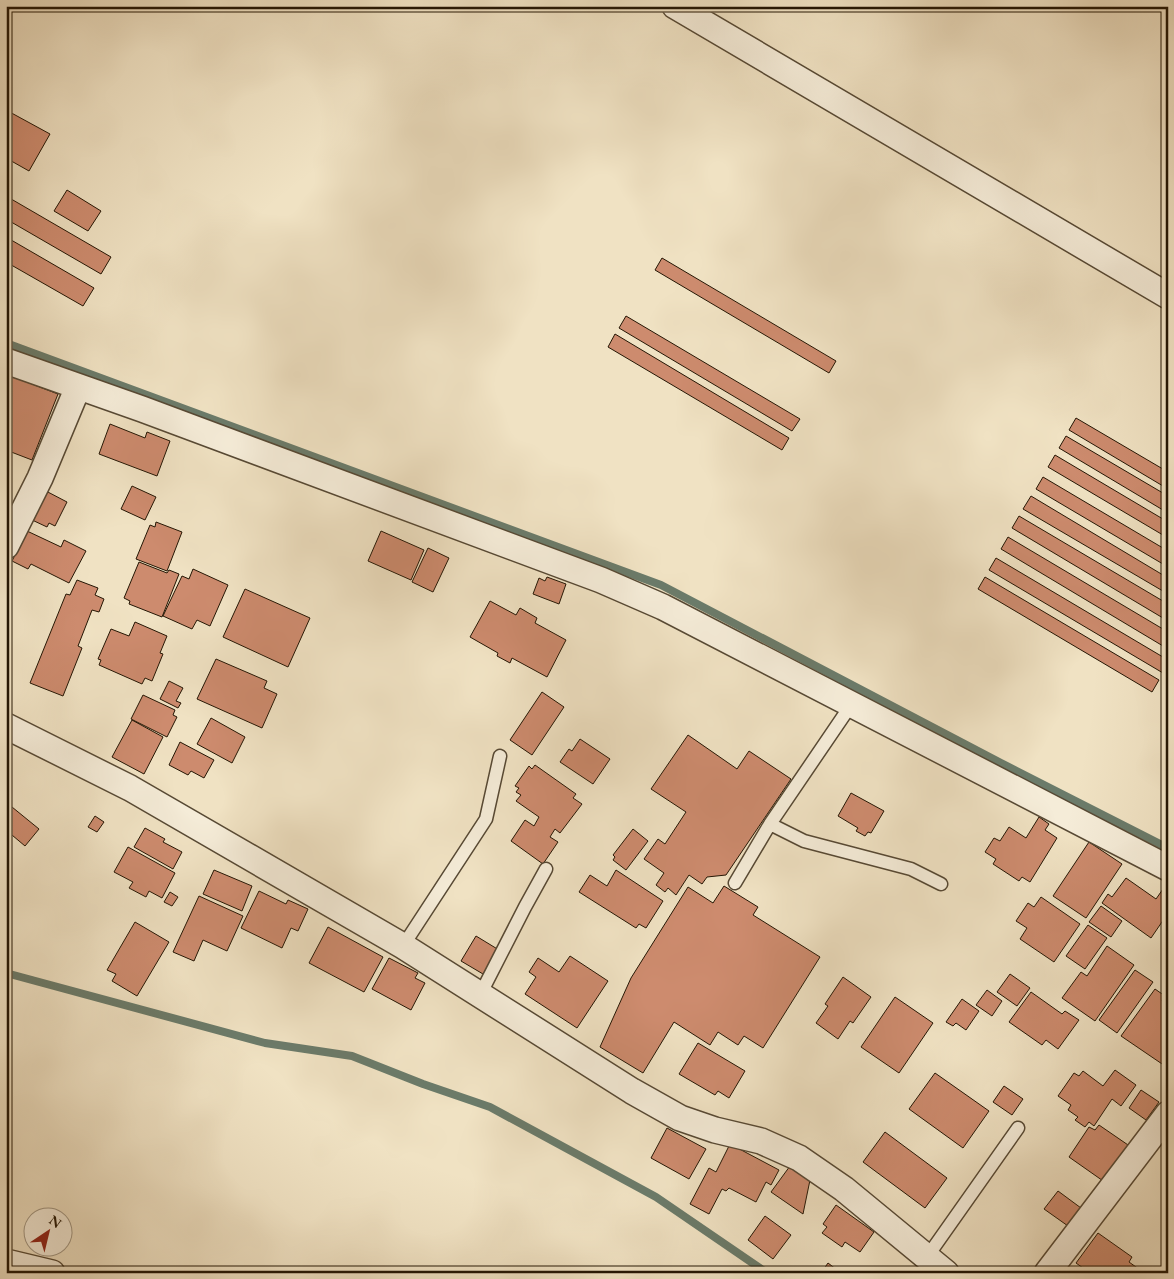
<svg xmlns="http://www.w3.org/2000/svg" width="1174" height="1279" font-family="'EB Garamond',serif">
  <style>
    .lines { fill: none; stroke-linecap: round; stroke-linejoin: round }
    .stream { stroke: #6b7b6a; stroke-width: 8 }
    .building { fill: #cd8b6e; stroke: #241604 }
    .service-casing { stroke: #574934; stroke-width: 15 }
    .minor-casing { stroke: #574934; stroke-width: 28 }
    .service { stroke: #f5ecd8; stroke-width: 12 }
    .minor { stroke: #f5ecd8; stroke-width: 25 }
  </style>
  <rect width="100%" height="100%" fill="#f0e2c3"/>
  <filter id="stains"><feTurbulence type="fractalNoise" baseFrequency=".004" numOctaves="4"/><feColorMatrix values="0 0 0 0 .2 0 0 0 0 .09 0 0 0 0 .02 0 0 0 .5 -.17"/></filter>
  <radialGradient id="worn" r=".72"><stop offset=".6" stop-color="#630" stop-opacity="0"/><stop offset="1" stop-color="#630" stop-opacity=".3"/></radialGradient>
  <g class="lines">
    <path class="stream" d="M6 343 661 585 1001 763 1168 848
      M6 973 265 1043 352 1056 423 1084 490 1107 656 1197 767 1273"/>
  </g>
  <path class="building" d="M6 110 50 134 29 171 6 158Z
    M67 190 101 211 88 231 54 211Z
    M6 196 111 257 101 274 6 219Z
    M6 237 94 288 83 306 6 262Z
    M662 258 836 361 829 373 655 270Z
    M626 316 800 419 792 431 619 328Z
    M615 334 789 438 782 450 608 347Z
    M6 374 58 394 32 460 6 450Z
    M1076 418 1168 472V489L1069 430Z
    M110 424 145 438 147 432 170 441 157 476 99 454Z
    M1066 436 1168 496V513L1059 448Z
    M1055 455 1168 522V538L1048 467Z
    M1043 477 1168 551V567L1036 489Z
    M132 486 156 497 145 520 121 509Z
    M44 490 67 502 55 526 49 523 47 527 30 519Z
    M1031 496 1168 578V594L1023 509Z
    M1019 516 1168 604V621L1012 528Z
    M156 522 182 532 167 571 136 559 150 525 155 527Z
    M27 531 61 547 64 540 86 551 69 583 31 564 28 569 12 561Z
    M381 531 424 550 411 580 368 561Z
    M1008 537 1168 632V649L1001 549Z
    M428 548 449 558 433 592 412 582Z
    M996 558 1168 660V664L1163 673 989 570Z
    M139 562 167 573 169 570 179 574 162 617 129 604 130 601 124 598Z
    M193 569 228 585 210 626 197 620 192 629 163 616 182 576 189 579Z
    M547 577 566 584 559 604 533 594 539 578 545 581Z
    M985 577 1159 680 1152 692 978 589Z
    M77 580 98 588 95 595 104 599 99 612 92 610 78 646 82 648 63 696 30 683 66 594 70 595Z
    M245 589 310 618 288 667 223 637Z
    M490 601 516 615 520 608 537 618 535 623 566 640 547 677 512 658 510 663 497 656 498 653 470 637Z
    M135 622 167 636 160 653 163 654 152 681 145 678 142 684 99 665 101 660 98 659 111 629 129 636Z
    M216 659 267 681 264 688 277 694 262 728 197 699Z
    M169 681 183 688 176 701 181 703 178 708 160 699Z
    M542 692 564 707 532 755 510 740Z
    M143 695 175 710 173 715 177 717 167 737 131 719Z
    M211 718 245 737 232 763 197 744Z
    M132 720 163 737 144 774 112 757Z
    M688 735 737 769 749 751 791 779 726 875 707 877 702 884 689 875 676 895 668 888 665 892 656 885 664 873 644 859 658 839 665 844 686 812 651 789Z
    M580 739 610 759 593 784 560 762 569 749 572 751Z
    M180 742 214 760 204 778 191 771 188 775 169 765Z
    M535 765 576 794 573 798 582 804 560 833 555 829 550 837 558 842 543 864 511 841 525 820 534 826 539 817 516 801 521 795 516 792 519 788 515 786 529 766 532 769Z
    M851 793 884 811 871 833 868 832 865 836 856 831 858 828 838 816Z
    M12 807 39 829 25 846 6 830V814Z
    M95 816 104 822 97 832 88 827Z
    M1039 817 1049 824 1045 830 1057 838 1030 882 1022 877 1019 881 993 864 996 859 985 852 994 838 1000 841 1009 827 1026 838Z
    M145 828 165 839 163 842 182 852 173 869 134 847Z
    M633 829 648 841 626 870 613 860 615 857 613 855Z
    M1089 842 1122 864 1086 918 1053 896Z
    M128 847 175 873 162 898 149 891 146 897 129 888 133 882 114 872Z
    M214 870 252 886 242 911 203 894Z
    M616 870 663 901 646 928 639 924 636 928 579 892 590 875 607 886Z
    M1126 878 1156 899 1163 889 1168 892V922L1164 919 1151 938 1102 903 1108 894 1112 897Z
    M724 886 758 907 753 915 820 957 763 1048 744 1036 738 1045 718 1032 710 1045 674 1022 643 1073 600 1047 631 978 688 887 713 903Z
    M259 891 286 904 288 900 308 909 298 931 291 928 282 948 241 928Z
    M170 892 178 897 172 906 164 902Z
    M199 896 243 916 227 951 203 940 194 961 173 952Z
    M1041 897 1080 924 1054 962 1020 939 1027 928 1016 921 1028 903 1034 907Z
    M1101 906 1122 921 1111 937 1089 922Z
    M135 922 169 942 137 996 112 981 116 974 107 970Z
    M1088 925 1107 938 1085 969 1066 956Z
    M328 927 383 957 364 992 309 963Z
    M476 936 499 950 483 974 461 961Z
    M1107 946 1134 965 1095 1021 1062 998 1081 972 1087 976Z
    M570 956 608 981 577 1028 525 994 536 977 529 972 538 958 559 972Z
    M389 958 418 973 415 978 425 983 411 1010 372 989Z
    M1135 970 1153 982 1117 1033 1099 1020Z
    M1010 974 1030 988 1017 1006 997 992Z
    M843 977 871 997 853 1023 850 1021 838 1039 816 1023 828 1006 825 1004Z
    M1155 989 1165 996 1162 1001 1168 1005V1068L1121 1036Z
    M987 990 1002 1001 992 1016 976 1005Z
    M1031 992 1062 1014 1065 1011 1079 1020 1058 1049 1046 1040 1042 1045 1009 1022Z
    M895 997 933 1023 899 1073 861 1047Z
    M962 999 979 1011 966 1030 956 1023 953 1026 946 1022Z
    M698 1043 745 1071 729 1098 718 1091 715 1095 679 1074Z
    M1115 1070 1136 1085 1121 1106 1112 1099 1094 1126 1089 1122 1085 1127 1075 1120 1078 1117 1068 1110 1071 1105 1058 1096 1074 1073 1079 1076 1083 1071 1103 1086Z
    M935 1073 989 1111 963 1148 909 1109Z
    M1004 1086 1023 1099 1012 1115 993 1102Z
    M1141 1090 1159 1102 1146 1120 1129 1108Z
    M1099 1125 1131 1147 1106 1183 1069 1157 1089 1127 1095 1130Z
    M667 1128 706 1149 689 1179 651 1158Z
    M885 1132 947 1178 925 1208 863 1162Z
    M730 1144 779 1170 771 1185 766 1182 756 1202 729 1188 726 1191 722 1189 709 1214 690 1204 709 1168 716 1172Z
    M790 1166 810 1180 803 1214 771 1192Z
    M1058 1191 1081 1208 1068 1226 1044 1209Z
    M836 1205 874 1232 860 1252 845 1242 842 1247 822 1233 827 1227 823 1224Z
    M765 1216 791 1235 773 1259 748 1240Z
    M1098 1233 1132 1257 1129 1262 1143 1272 1142 1273H1090L1076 1263Z
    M828 1263 841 1273H821Z"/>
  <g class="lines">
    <g class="service-casing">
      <path id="service" d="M770 824 804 841 911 869 941 884
        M735 883 770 824 851 705
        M403 946 486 819 500 756
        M480 995 525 907 546 869
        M927 1257 1018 1128"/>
    </g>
    <g class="minor-casing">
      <path id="minor" d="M675 6 1168 296
        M6 361 142 409 601 580 663 607 1168 868
        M6 546 40 478 78 387
        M6 726 130 788 403 946 632 1091 680 1118 715 1130 761 1141 799 1158 844 1189 946 1273
        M6 1262 52 1273
        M1047 1273 1168 1114"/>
    </g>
    <use href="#service" class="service"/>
    <use href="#minor" class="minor"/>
  </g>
  <rect width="1174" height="1279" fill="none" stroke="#f0e2c3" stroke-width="25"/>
  <rect x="8" y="8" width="1159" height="1264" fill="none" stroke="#241604" stroke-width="2.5"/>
  <rect x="12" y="12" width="1149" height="1254" fill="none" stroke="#241604"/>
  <g transform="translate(48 1232) rotate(35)"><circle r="24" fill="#f5ecd8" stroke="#a19683"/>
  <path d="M0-4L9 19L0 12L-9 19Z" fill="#8f2418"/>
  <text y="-8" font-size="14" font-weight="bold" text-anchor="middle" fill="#241604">N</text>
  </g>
  <rect width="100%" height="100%" filter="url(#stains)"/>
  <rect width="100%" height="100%" fill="url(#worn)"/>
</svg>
